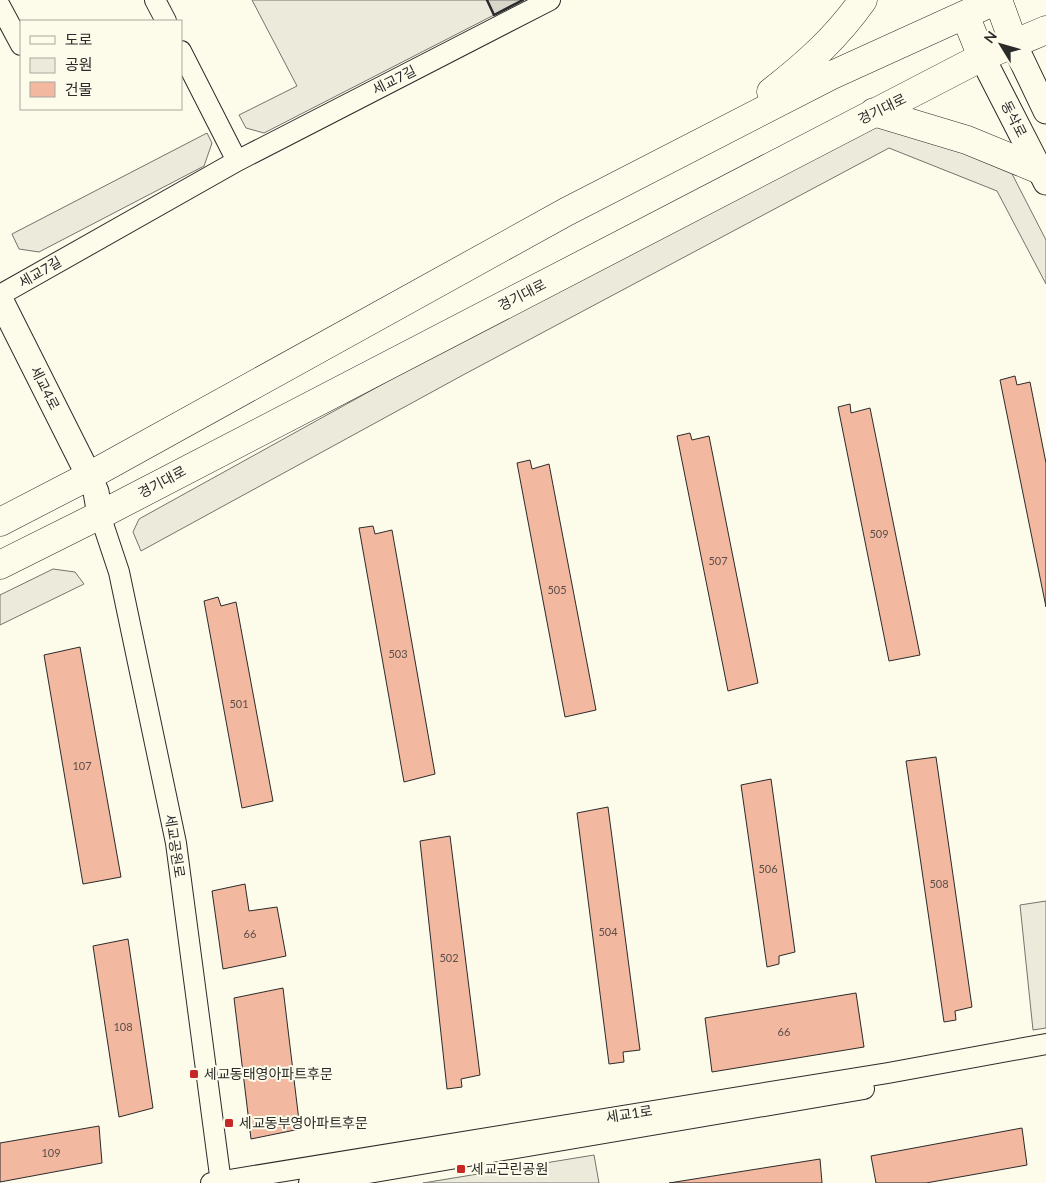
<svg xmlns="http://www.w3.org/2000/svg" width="1046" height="1183" font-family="Lato,'Noto Sans KR',sans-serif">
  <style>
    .green { fill: #ecebdb; stroke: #74746e }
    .water { fill: #d8d7c9; stroke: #74746e }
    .building { fill: #f2b8a0; stroke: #2b2b2b }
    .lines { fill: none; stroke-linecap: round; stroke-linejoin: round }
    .minor-casing { stroke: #2b2b2b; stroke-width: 22 }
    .tertiary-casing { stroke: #2b2b2b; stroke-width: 27 }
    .primary-casing { stroke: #2b2b2b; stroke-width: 29 }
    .minor { stroke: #fdfbea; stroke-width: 20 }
    .tertiary { stroke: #fdfbea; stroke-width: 25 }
    .primary { stroke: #fdfbea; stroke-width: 28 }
    .wall { stroke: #2b2b2b; stroke-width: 2.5 }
    .poi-dot { fill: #c62828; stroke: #fdfbea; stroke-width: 2 }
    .labels { text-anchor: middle; stroke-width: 4; stroke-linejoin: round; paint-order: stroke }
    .number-label { font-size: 11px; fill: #5d4e48 }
    .street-label { font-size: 14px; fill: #2b2b2b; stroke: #fdfbea }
    .poi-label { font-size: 14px; fill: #2b2b2b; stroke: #fdfbea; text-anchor: start }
  </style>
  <rect width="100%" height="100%" fill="#fdfbea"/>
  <path class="green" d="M252 0H487L494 15 264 133 246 128 239 115 297 86Z
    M881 125 1009 168 1046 240V284L997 191 889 148 463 375 141 551 133 532 139 519 493 323Z
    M207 133 212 143 204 166 39 252 19 249 12 234Z
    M53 569 75 572 84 584 0 625V595Z
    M1046 901V1028L1033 1030 1020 905Z
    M594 1155 599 1183H423Z"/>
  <path class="water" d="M487 0H523L494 15Z"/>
  <path class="building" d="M1015 376 1017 385 1030 382 1046 463V607L1000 380Z
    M850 404 851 413 870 408 920 655 889 661 838 407Z
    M690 433 692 440 709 436 758 683 728 691 677 436Z
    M530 460 532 469 549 464 596 710 565 717 517 463Z
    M373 526 375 534 392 530 435 774 404 782 359 528Z
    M218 597 221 606 236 602 273 801 242 808 204 601Z
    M80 647 121 877 83 884 44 655Z
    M936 757 972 1007 955 1011 956 1020 944 1022 906 761Z
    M771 779 795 952 779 956V964L767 967 741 785Z
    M608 807 640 1050 623 1052 624 1062 609 1064 577 813Z
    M450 836 480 1075 461 1079 462 1087 447 1089 420 841Z
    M245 884 249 911 277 907 286 956 223 969 212 891Z
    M128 939 153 1108 119 1117 93 946Z
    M283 988 300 1129 251 1139 234 998Z
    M856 993 864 1047 712 1072 705 1018Z
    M99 1126 102 1163 0 1182V1143Z
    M1022 1128 1027 1165 926 1183H876L871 1156Z
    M820 1159 822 1183H669Z"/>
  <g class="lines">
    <g class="minor-casing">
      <path id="minor" d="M155 0 166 21
        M0 6 21 45
        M181 51 237 161
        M0 295 237 161 550 0
        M100 515 119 572 176 843 221 1183
        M211 1183 888 1073 1046 1044
        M309 1183 864 1089"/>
    </g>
    <g class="tertiary-casing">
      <path id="tertiary" d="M1014 44 1046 111
        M982 57 1046 182
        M0 299 89 476 96 492 100 515"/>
    </g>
    <g class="primary-casing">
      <path id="primary" d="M998 0 1014 44
        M965 15 982 57
        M771 92C807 64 837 37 863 0
        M874 112 967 140 1040 170
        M0 522 89 476 566 212 830 76 997 0
        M0 565 100 515 982 57 1046 30"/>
    </g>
    <use href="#minor" class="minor"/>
    <use href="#tertiary" class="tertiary"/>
    <use href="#primary" class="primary"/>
    <path class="wall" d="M487 0 494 15 523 0"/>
  </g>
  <g class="poi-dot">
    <rect x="189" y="1069" width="10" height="10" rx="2.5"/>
    <rect x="224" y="1118" width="10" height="10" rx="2.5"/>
    <rect x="456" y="1164" width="10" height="10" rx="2.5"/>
  </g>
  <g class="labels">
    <g class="number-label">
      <text x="879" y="538">509</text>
      <text x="718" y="565">507</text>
      <text x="557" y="594">505</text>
      <text x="398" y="658">503</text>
      <text x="239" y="708">501</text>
      <text x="82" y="770">107</text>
      <text x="768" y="873">506</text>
      <text x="939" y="888">508</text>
      <text x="608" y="936">504</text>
      <text x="250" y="938">66</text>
      <text x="449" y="962">502</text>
      <text x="123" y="1031">108</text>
      <text x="784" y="1036">66</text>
      <text x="51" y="1157">109</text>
    </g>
    <g class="street-label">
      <text transform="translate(394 80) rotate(-27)" y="5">세교7길</text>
      <text transform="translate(882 109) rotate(-26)" y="5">경기대로</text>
      <text transform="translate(1014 119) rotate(63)" y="5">동삭로</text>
      <text transform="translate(40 272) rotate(-30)" y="5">세교7길</text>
      <text transform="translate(522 295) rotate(-27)" y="5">경기대로</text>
      <text transform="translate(45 388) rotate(63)" y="5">세교4로</text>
      <text transform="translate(162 482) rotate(-28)" y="5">경기대로</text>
      <text transform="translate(175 846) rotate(81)" y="5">세교공원로</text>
      <text transform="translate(629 1114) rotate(-9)" y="5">세교1로</text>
    </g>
    <g class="poi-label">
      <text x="204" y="1079">세교동태영아파트후문</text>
      <text x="239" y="1128">세교동부영아파트후문</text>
      <text x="471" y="1174">세교근린공원</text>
    </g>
  </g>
  <rect x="20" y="20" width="162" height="90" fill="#fdfbea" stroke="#a9a89e"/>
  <rect x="30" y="36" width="25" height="8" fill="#fdfbea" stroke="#a9a89e"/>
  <text x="65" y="45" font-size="15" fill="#2b2b2b">도로</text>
  <rect x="30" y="58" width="25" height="15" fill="#ecebdb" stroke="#a9a89e"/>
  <text x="65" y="70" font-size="15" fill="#2b2b2b">공원</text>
  <rect x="30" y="82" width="25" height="15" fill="#f2b8a0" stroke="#a9a89e"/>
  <text x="65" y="95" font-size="15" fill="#2b2b2b">건물</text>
  <g transform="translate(1001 45) rotate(307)" stroke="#fdfbea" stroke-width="4" paint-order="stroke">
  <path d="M0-4L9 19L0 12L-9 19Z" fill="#2b2b2b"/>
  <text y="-8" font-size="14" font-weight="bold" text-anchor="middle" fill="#2b2b2b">N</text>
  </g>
</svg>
